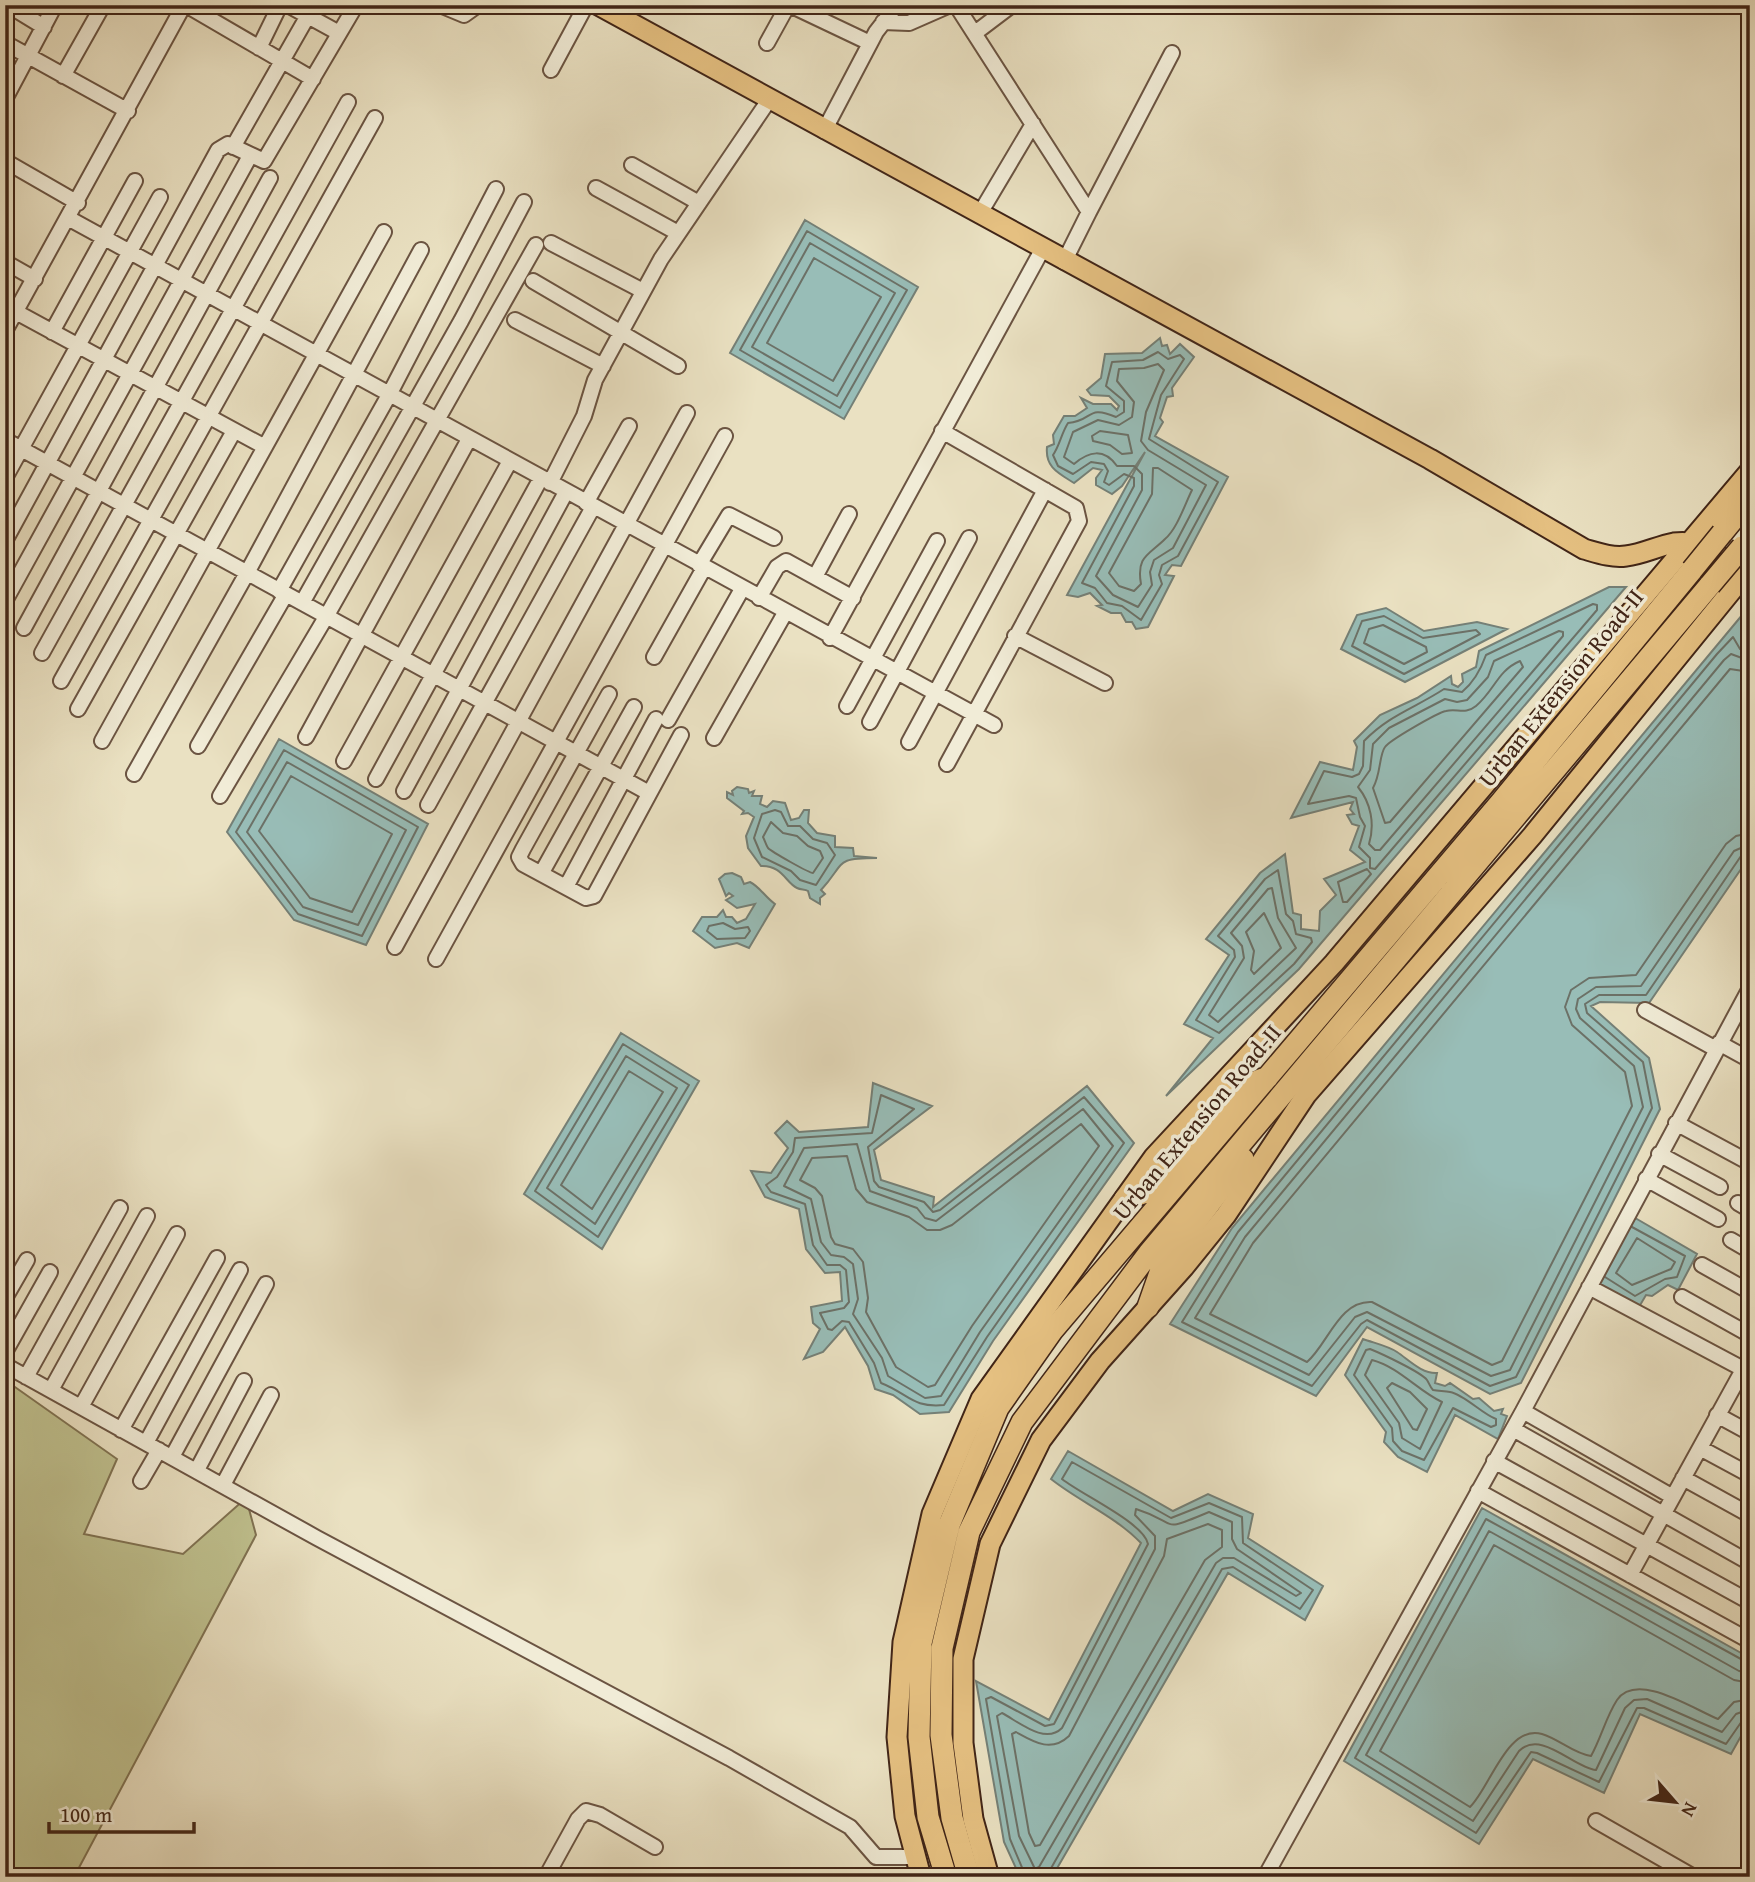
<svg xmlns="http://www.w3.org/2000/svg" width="1755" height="1882" font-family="'Gentium Book Plus',serif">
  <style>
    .green { fill: #bfc08e; stroke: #807252; stroke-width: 2 }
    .water { fill: #98bdb7; stroke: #758077; stroke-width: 2 }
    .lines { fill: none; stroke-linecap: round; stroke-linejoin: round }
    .shore { stroke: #6c7167; stroke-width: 2 }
    .minor-casing { stroke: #6b5442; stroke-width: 18 }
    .major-casing { stroke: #412517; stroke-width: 23 }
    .highway-casing { stroke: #412517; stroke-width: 24 }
    .minor { stroke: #f1ecd7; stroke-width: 14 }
    .major { stroke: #e5c081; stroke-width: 19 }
    .highway { stroke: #e5c081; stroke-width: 21 }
    .highway-bridge-casing { stroke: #412517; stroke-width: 24; stroke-linecap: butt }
    .highway-bridge { stroke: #e5c081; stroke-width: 21 }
    .labels { text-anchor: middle; stroke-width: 7; stroke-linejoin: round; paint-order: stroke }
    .street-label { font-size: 24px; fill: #412517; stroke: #f1ecd7 }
  </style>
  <rect width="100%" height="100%" fill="#eae1c2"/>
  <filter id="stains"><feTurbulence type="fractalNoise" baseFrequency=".00286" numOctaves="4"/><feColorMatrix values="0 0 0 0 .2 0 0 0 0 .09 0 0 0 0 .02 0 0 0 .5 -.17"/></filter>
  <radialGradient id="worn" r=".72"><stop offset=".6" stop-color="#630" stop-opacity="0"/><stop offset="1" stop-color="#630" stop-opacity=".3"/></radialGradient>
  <path class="green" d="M5 1380 117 1459 84 1534 183 1554 246 1498 256 1535 74 1877H5Z"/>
  <path class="water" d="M805 220 918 287 844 419 730 353Z
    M1160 338 1162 346 1167 345 1170 354 1180 344 1194 357 1172 388 1173 396 1167 397 1160 418 1163 422 1155 436 1228 477 1181 566 1172 565 1165 575 1174 576 1148 627 1136 629 1132 622H1126L1121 613H1111L1097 606 1102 605 1090 593 1078 597 1067 595 1145 452 1122 486 1112 494 1096 485V478L1102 470 1093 468 1074 483C1058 473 1045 467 1047 447L1054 444 1053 435 1064 416H1075L1087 408 1081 398 1093 404H1111L1117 410 1119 406 1109 396 1091 395 1087 390 1101 378 1105 354 1142 353Z
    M1609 587H1626L1299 969 1166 1096 1213 1038 1184 1024 1229 955 1206 939 1260 873 1285 854 1293 913 1301 915V929L1319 931 1320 911 1336 895 1324 879 1365 862 1350 850 1359 826 1352 824 1347 815 1354 814 1350 809 1353 802 1291 818 1320 762 1353 770 1357 747 1354 741 1380 715 1417 698 1451 676 1452 684 1458 687 1463 682 1462 674 1476 667 1479 651Z
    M1386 608 1424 631 1477 622 1507 629 1405 682 1341 649 1357 615Z
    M1743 614C1751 625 1748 630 1744 643L1750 645V856L1649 1003 1600 1002 1591 1006 1649 1058 1660 1109 1521 1383 1490 1394 1367 1327 1316 1396 1170 1324 1232 1228Z
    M279 739 428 824 366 945 294 920 227 832Z
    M737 787 748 789 749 793 754 791 752 796H762L760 804 767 807 773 801 785 803 791 820 799 818 804 810H809L808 823 817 833 835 836V847L853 848 854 856 877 858C833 858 846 863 821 890L825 894 820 898V904L810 898 808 891C805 889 801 890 797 888 786 883 782 865 761 866L748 848 746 836 754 817 748 813 742 814 744 811 727 798V792L733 795 732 791Z
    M732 873 741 877 744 884 750 882C760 887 765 897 775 904L749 948 737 943 715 948 693 931 702 917H717L723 910 726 917H732L737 923 746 919 755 904 737 908 726 900 733 896 729 893 726 896 719 879 725 874Z
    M621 1033 699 1081 602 1249 524 1194Z
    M873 1083 932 1106 874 1150 881 1180 934 1197 933 1207 1087 1086 1134 1143 993 1341 949 1412 920 1414 893 1395 875 1389 868 1366 845 1327 823 1352 804 1359 820 1329 813 1323 811 1307 842 1301 840 1272 825 1273 806 1249 799 1209 765 1197 751 1171 771 1173 788 1148 775 1133 787 1121 799 1132 868 1127Z
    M1630 1215 1697 1254 1678 1290 1668 1285 1652 1296 1646 1295 1639 1307 1594 1281Z
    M1363 1339C1374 1343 1388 1346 1397 1352 1409 1360 1422 1374 1437 1373L1435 1383 1445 1386 1450 1383 1473 1399 1479 1398 1494 1411 1503 1409 1501 1414 1507 1416 1498 1439 1455 1415 1427 1472 1398 1457 1384 1442 1386 1432 1345 1375Z
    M1068 1451 1173 1511 1208 1494 1253 1514 1248 1538 1323 1586 1305 1620 1228 1573 1052 1877H1020L1004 1842 976 1681 1049 1720 1141 1543C1115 1516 1080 1502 1051 1479Z
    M1482 1508 1750 1658V1720L1731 1754 1640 1714 1604 1793 1533 1759 1479 1844 1344 1761Z"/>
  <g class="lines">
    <path class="shore" d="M807 231 907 290 840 408 740 350Z
      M810 243 895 293 837 396 752 347Z
      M814 258 881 297 833 381 767 343Z
      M1158 352 1168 359 1180 355 1184 359 1161 395 1149 439 1218 482 1178 556 1162 565 1159 575 1162 584 1141 620 1122 606 1107 603 1095 588 1082 583 1134 486V478L1124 474 1109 485 1104 482 1108 471 1104 464 1091 462 1073 474 1058 466 1053 455C1060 445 1061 434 1068 423 1094 421 1086 404 1116 417L1124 412V401L1106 386 1112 362 1143 360Z
      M1158 364 1164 370 1146 412 1141 441 1148 450 1206 485 1173 548 1154 560 1150 572 1152 585 1138 607 1113 595 1096 576 1142 490V474L1134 466H1117C1104 448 1089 451 1074 464L1064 457 1073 432 1098 420 1119 425 1132 417 1134 402 1117 381 1119 369 1144 368Z
      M1100 431 1128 435 1132 453 1122 454 1110 445 1093 441 1092 436Z
      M1153 468H1158L1192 490C1185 504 1177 529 1165 539 1149 555 1136 556 1141 584L1134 591 1119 586 1109 573 1152 494Z
      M1593 604 1597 605V610L1375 869 1370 868V858L1359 847 1365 826 1360 817 1356 798 1349 796 1308 804 1324 771 1352 777 1359 774 1363 766 1364 741C1389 715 1415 708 1444 689L1462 692C1473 683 1481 669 1486 655Z
      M1384 616 1423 638 1476 630 1480 634 1404 674 1352 646 1362 621Z
      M1383 625 1426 647 1427 652 1404 664 1364 643 1369 629Z
      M1559 631 1563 632V636L1380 850H1375L1369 844C1375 824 1371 803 1358 787L1370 770 1373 744 1389 728 1445 699 1457 702 1467 700 1488 677 1494 661Z
      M1750 652 1740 649 1733 637 1717 654 1238 1232 1182 1322 1312 1386 1361 1324 1367 1320 1490 1386 1516 1377 1652 1108 1643 1062 1587 1013 1585 1004 1599 995H1646L1741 856 1750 853
      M1520 661 1523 667 1390 822 1385 823 1373 788C1381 774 1379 755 1385 747 1390 740 1437 713 1446 711 1457 708 1465 715 1476 706 1495 690 1497 671 1520 661Z
      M1750 661 1731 654 1724 660 1245 1237 1195 1318 1309 1375 1355 1317 1367 1312 1491 1376 1510 1370 1643 1107 1634 1066 1580 1018 1576 1009 1578 999 1596 987 1641 986 1734 851 1750 844
      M1750 672 1730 669 1253 1243 1210 1314 1307 1362C1328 1344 1339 1300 1372 1302L1492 1365 1502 1361 1632 1106 1625 1072 1572 1025 1565 1007 1571 990 1589 978 1636 975 1726 844 1736 836 1750 833
      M284 750 418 827 362 936 298 914 236 832Z
      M287 762 406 830 358 925 303 907 247 832Z
      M291 776 392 834 352 912 310 898 259 831Z
      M775 810 781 812 788 826H800L813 839 827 843 835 855 816 885 800 880 791 871 762 857 754 838 762 814Z
      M771 822 783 833 797 836 808 846 820 851 823 858 813 873C809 873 772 852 768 848 766 845 765 841 763 837Z
      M1367 869 1371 874 1347 902H1343L1338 882Z
      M1278 870 1286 914 1293 921 1296 934 1311 938 1312 942 1294 964 1219 1033 1196 1020 1235 957 1234 950 1218 936 1265 879Z
      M1272 888 1278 918 1296 948 1218 1022 1209 1015 1244 958 1242 946 1231 933 1268 889Z
      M1264 913 1281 948 1254 974 1251 970 1254 951 1246 932Z
      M723 923 735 929 748 927 750 931 745 938 717 939 707 931 709 926Z
      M623 1044 689 1085 598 1237 535 1191Z
      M626 1056 677 1088 595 1224 547 1188Z
      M629 1071 663 1092 592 1209 561 1185Z
      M881 1095 914 1109 868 1147 874 1181 879 1187 924 1202 933 1212 940 1210 1084 1097 1124 1143 987 1337 944 1405C912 1408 909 1394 881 1383L874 1363 849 1322 842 1321 832 1330 828 1329 820 1313 844 1308 849 1302 846 1270 840 1265H827L813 1245 805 1204 771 1192 766 1185 777 1177 793 1152 795 1138 872 1133Z
      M1083 1109 1113 1146 980 1332 941 1396 925 1398 888 1376 882 1358 853 1314 858 1299 853 1264 844 1257 831 1255 821 1242 811 1199 784 1186 804 1148 857 1144 870 1191 917 1208 925 1218 936 1221Z
      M1081 1124 1099 1146 972 1326 935 1385 928 1387 896 1367 866 1312 868 1298 863 1262 853 1249 835 1244 831 1237 822 1196 815 1188 800 1180 812 1158 847 1156 856 1189 867 1202 909 1217 927 1230H940L952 1225Z
      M1637 1238 1675 1262 1671 1269 1632 1285 1616 1273Z
      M1605 1277 1635 1296 1665 1279 1677 1277 1685 1256 1632 1227
      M1370 1349C1380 1353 1421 1372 1427 1380 1429 1383 1430 1387 1433 1390 1439 1391 1445 1391 1450 1392 1465 1395 1482 1414 1496 1419V1425L1491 1427 1453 1408 1424 1460 1402 1451 1393 1441 1392 1428 1354 1375 1366 1350Z
      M1372 1360C1399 1367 1418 1391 1442 1402L1420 1449 1402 1438 1399 1423 1365 1375Z
      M1392 1383 1410 1392 1427 1409 1417 1430 1413 1429 1387 1388Z
      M1136 1509C1181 1523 1157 1534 1209 1512L1232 1522V1539L1237 1549 1301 1593 1296 1596 1234 1558H1223L1216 1563 1039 1867 1035 1869 1019 1836 997 1716 1002 1713C1019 1722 1045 1745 1062 1728L1155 1549V1536L1135 1515Z
      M1208 1524 1222 1530V1547L1205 1560 1040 1845 1035 1846 1029 1833 1012 1734 1016 1732C1034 1742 1051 1753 1069 1736L1164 1556 1167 1539Z
      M1750 1664 1486 1519 1355 1758 1476 1833 1531 1752 1537 1753 1599 1782 1637 1708H1644L1726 1744 1742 1721 1750 1718
      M1750 1673 1739 1671 1489 1531 1366 1755 1473 1821 1519 1751C1541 1729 1574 1768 1596 1770L1625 1708 1634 1700 1647 1699 1722 1732 1736 1714 1750 1709
      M1750 1683 1734 1680 1494 1545 1380 1751 1470 1807C1490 1788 1507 1724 1542 1734 1559 1739 1574 1754 1591 1756 1601 1738 1606 1717 1617 1700 1637 1671 1693 1709 1718 1719L1734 1702 1750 1699
      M1026 1877 1010 1839 986 1699 991 1697 1045 1726 1054 1724 1148 1544C1144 1523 1082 1495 1062 1479L1072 1462 1171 1518 1209 1503 1242 1517 1243 1543 1313 1590 1300 1609 1233 1567 1222 1569 1046 1877"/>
    <g class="minor-casing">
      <path id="minor" d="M8 5 44 27
        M186 5 313 79
        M288 5 339 33
        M440 5 464 15 478 5
        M790 5 870 43
        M956 5 1089 212 1064 262
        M883 22 909 23 950 5
        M975 33 1012 5
        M5 43 128 111
        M767 43 788 5
        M259 48 280 5
        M551 70 586 5
        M63 76 103 5
        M5 99 55 5
        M824 131 876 32 897 5
        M233 147 314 5
        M5 161 78 203
        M632 165 699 203
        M596 188 678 233
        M1089 212 1172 53
        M979 215 1033 124
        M68 218 994 725
        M551 243 643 291
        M5 262 35 279
        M533 281 678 366
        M5 306 265 447
        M515 320 603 366
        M5 331 184 5
        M52 332 135 181
        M942 431 1076 508 1079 521 947 764
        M5 440 649 793
        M5 478 160 197
        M550 483 584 416 595 380 661 259 769 100
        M586 503 629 426
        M5 541 218 150 228 144 264 161 356 5
        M699 565 729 515 774 538
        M815 577 849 514
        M279 591 389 395 496 189
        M759 598 777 567 786 561 853 598
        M5 601 250 156
        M302 603 461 321 524 202
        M24 628 270 178
        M1015 636 1105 683
        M830 638 1042 250
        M42 653 348 102
        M654 657 704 568
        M61 681 375 118
        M609 694 523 849 519 857 523 864 586 898 594 896 681 735
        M847 706 937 541
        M78 709 234 431
        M668 720 742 589
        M870 722 969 538
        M306 737 469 439
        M714 738 785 613
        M102 741 384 232
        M909 742 1045 490
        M198 746 286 594
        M344 761 510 461
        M134 774 247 573 421 250
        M376 779 541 478
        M404 791 566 492
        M220 796 326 617 536 245
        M428 805 593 507
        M541 874 634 707
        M566 887 656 719
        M395 947 687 413
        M436 959 725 436
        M1645 1010 1716 1049
        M1719 1043 1750 1060
        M1676 1123 1750 1163
        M1659 1154 1720 1187
        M1646 1179 1718 1219
        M1738 1203 1750 1210
        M1731 1240 1750 1251
        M1702 1265 1750 1292
        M1589 1287 1743 1369
        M1682 1297 1750 1335
        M5 1298 27 1260
        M5 1352 50 1272
        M5 1365 317 1538 729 1758 850 1827 876 1857H915
        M26 1377 120 1208
        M51 1390 147 1216
        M81 1407 177 1234
        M1523 1411 1673 1497
        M1717 1415 1750 1433
        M1513 1429 1750 1563
        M121 1430 217 1258
        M146 1443 240 1270
        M1700 1448 1750 1475
        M172 1457 266 1284
        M1494 1461 1750 1602
        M197 1470 244 1381
        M1683 1478 1750 1515
        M141 1481 159 1450
        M223 1485 271 1395
        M1478 1491 1750 1641
        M1630 1575 1750 1357
        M1596 1821 1694 1877
        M546 1877 578 1819 586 1811 600 1815 655 1847
        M1265 1877 1523 1411 1750 988"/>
    </g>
    <g class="major-casing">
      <path id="major" d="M598 5 1430 459 1584 549C1598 553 1612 558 1626 556 1643 554 1658 546 1674 543 1708 538 1734 565 1750 593
        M921 1877 905 1816 897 1737 903 1642 932 1514 981 1399 1154 1157 1334 963 1750 471
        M989 1877 973 1819 963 1743V1659L990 1544 1041 1440 1100 1361 1184 1267 1226 1215 1306 1095 1532 836 1750 568"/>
    </g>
    <g class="highway-casing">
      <path id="highway" d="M1722 533 1750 499
        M1125 1199 1149 1191 1238 1088 1268 1077
        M1148 1307 1162 1267 1243 1159
        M946 1877 928 1817 919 1737 921 1643 949 1525 998 1408 1052 1331 1501 802 1692 570
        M969 1877 952 1818 941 1735 942 1648 969 1532 1022 1422 1149 1253 1710 585"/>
    </g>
    <use href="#minor" class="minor"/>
    <use href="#major" class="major"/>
    <use href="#highway" class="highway"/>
    <g class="highway-bridge-casing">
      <path id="highway-bridge" d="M1692 570 1722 533
        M1710 585 1742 547"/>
    </g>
    <use href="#highway-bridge" class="highway-bridge"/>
  </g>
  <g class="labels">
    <g class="street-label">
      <text transform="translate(1561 688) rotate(-51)" y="8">Urban Extension Road-II</text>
      <text transform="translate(1197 1122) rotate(-50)" y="8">Urban Extension Road-II</text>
    </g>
  </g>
  <rect width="1755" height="1882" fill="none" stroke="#eae1c2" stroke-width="28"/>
  <rect x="7" y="7" width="1741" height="1868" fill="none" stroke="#412517" stroke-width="3.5"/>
  <rect x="14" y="14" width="1727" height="1854" fill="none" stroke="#412517" stroke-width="2"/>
  <g transform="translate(1675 1802) rotate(118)" stroke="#f1ecd7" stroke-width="5" paint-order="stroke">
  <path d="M0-5L12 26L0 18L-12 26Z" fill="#412517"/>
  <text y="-10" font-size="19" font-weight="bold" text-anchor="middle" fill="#412517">N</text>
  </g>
  <path d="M49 1822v10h145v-10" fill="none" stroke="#412517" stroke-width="3.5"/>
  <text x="60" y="1822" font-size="21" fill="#412517" stroke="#f1ecd7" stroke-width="5" paint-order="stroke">100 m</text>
  <rect width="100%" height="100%" filter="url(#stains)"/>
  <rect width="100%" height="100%" fill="url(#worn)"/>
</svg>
